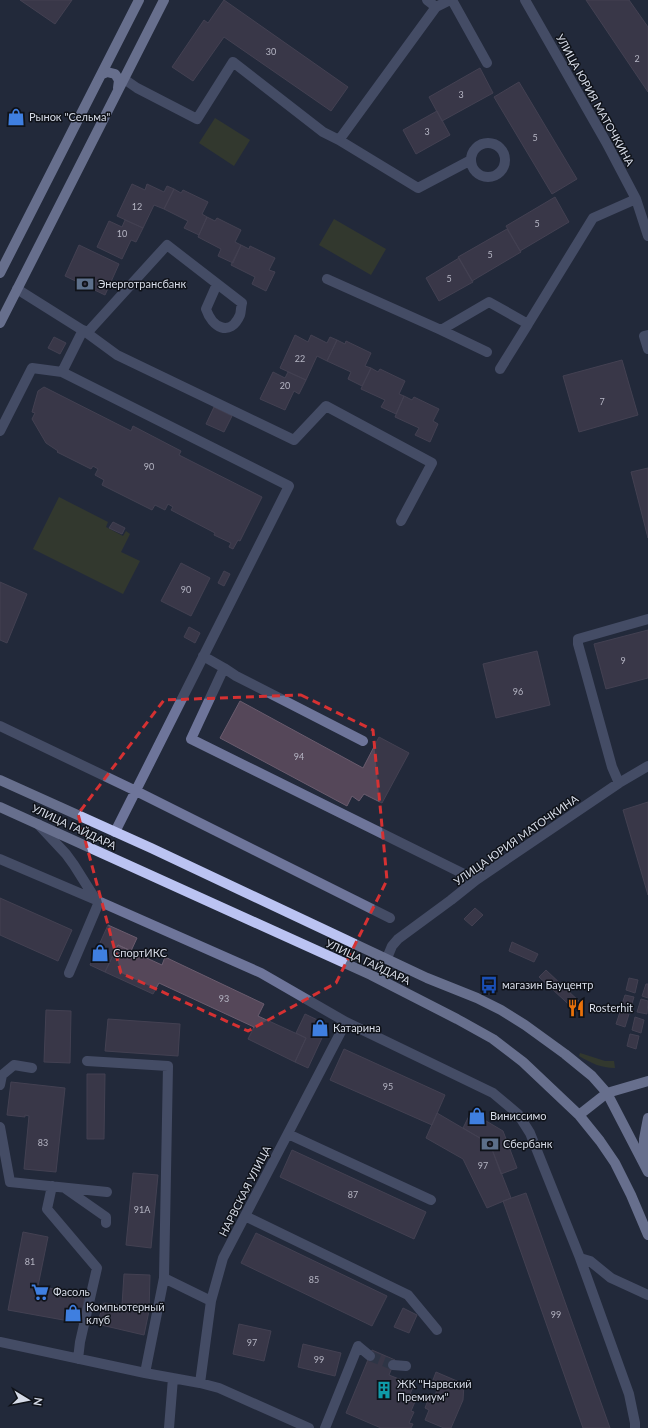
<svg xmlns="http://www.w3.org/2000/svg" width="648" height="1428" font-family="Lato,sans-serif">
  <style>
    .green { fill: #454921 }
    .building { fill: #554759; stroke: #6a5c6e }
    .lines { fill: none; stroke-linecap: round; stroke-linejoin: round }
    .minor-tunnel { stroke: #3d4454; stroke-width: 10; stroke-dasharray: 10 5; stroke-linecap: butt }
    .minor { stroke: #6e759a; stroke-width: 10 }
    .major { stroke: #bbc3f2; stroke-width: 10 }
    .marked { fill: none; stroke: #d63132; stroke-width: 3; stroke-dasharray: 8 5; stroke-linejoin: round }
    .labels { text-anchor: middle; stroke-width: 3; stroke-linejoin: round; paint-order: stroke }
    .number-label { font-size: 9px; fill: #b6b6c4 }
    .street-label { font-size: 11px; fill: #d6dbe7; stroke: #0f1219 }
    .poi-label { font-size: 11px; fill: #d6dbe7; stroke: #0f1219; text-anchor: start }
  </style>
  <rect width="100%" height="100%" fill="#22293a"/>
  <path class="green" d="M215 118 250 140 234 166 199 143Z
    M334 219 386 249 371 275 319 245Z
    M59 497 108 522 106 527 123 536 126 531 130 534 121 552 140 561 123 594 33 549Z
    M580 1053 605 1061H614L615 1068C601 1068 591 1063 579 1056Z"/>
  <path class="building" d="M20 0H72L55 24Z
    M224 0 348 87 331 111 224 37 193 81 172 67 204 20 208 23Z
    M586 0H629L648 27V92Z
    M480 68 493 93 442 121 429 97Z
    M519 82 577 179 552 194 494 97Z
    M437 111 450 135 416 154 403 130Z
    M132 184 145 190 147 184 164 192 167 186 174 189 164 209 154 205 143 228 117 216Z
    M174 189 181 193 183 190 208 202 202 214 207 217 199 235 184 228 188 221 164 209Z
    M555 197 569 222 520 251 506 226Z
    M207 217 215 221 217 218 241 230 235 242 241 245 233 263 218 256 221 249 198 237Z
    M125 220 143 228 136 242 131 240 122 259 97 247 109 221 122 227Z
    M507 229 521 252 472 281 458 257Z
    M79 245 119 264 105 295 65 276Z
    M241 245 249 249 250 246 275 258 269 270 275 272 266 291 252 284 255 277 231 265Z
    M459 258 473 282 439 301 426 278Z
    M295 335 308 342 311 335 327 343 330 337 337 340 327 361 317 356 306 380 280 368Z
    M54 337 66 343 60 354 48 348Z
    M337 340 345 344 346 341 371 353 365 366 371 368 362 386 348 379 351 372 327 361Z
    M622 360 638 415 579 432 563 376Z
    M371 368 378 372 380 369 405 381 399 394 404 396 396 414 381 407 385 400 361 389Z
    M273 372 285 378 288 372 306 380 299 394 294 391 285 410 260 399Z
    M44 387 131 431 133 426 181 451 179 455 262 497 240 541 238 540 233 549 229 547 231 543 214 535 215 533 171 510 173 507 168 504 165 510 155 505 152 510 102 485 104 480 95 475 98 469 93 466 91 469 57 452 58 451 46 443 32 419 35 413 32 412 38 391Z
    M404 396 412 400 414 397 439 409 433 421 438 424 430 442 415 435 419 428 395 417Z
    M214 407 232 416 224 432 206 424Z
    M648 468V538L631 472Z
    M113 522 125 528 122 534 109 528Z
    M181 563 210 578 191 616 161 601Z
    M224 571 230 574 224 586 218 583Z
    M0 582 27 594 7 643 0 640Z
    M189 627 200 633 195 643 184 637Z
    M648 630V678L606 689 594 644Z
    M537 651 550 705 496 718 483 664Z
    M240 701 363 768 379 737 409 753 382 803 364 794 359 801 352 796 347 806 220 738Z
    M648 802V895L623 810Z
    M0 898 72 930 58 961 0 935Z
    M475 908 483 915 472 926 464 919Z
    M108 925 137 938 131 951 118 945 105 972 90 965Z
    M512 942 538 954 534 962 509 951Z
    M118 945 162 965 165 957 264 1004 258 1016 306 1038 295 1062 248 1039 254 1027 159 983 153 994 105 972Z
    M546 970 583 1005 577 1012 539 977Z
    M629 978 638 980 635 993 626 990Z
    M646 984H648V998L642 996Z
    M625 995 634 997 630 1010 621 1007Z
    M641 999 648 1001 647 1014 637 1012Z
    M46 1010 71 1011 70 1063 44 1062Z
    M620 1012 629 1014 625 1027 616 1024Z
    M305 1014 328 1025 308 1068 295 1062 306 1038 296 1033Z
    M635 1017 644 1020 641 1033 632 1030Z
    M108 1019 180 1024 178 1056 105 1051Z
    M630 1034 639 1036 636 1049 627 1046Z
    M344 1049 445 1095 432 1125 330 1080Z
    M87 1074H105L104 1139H87Z
    M11 1082 65 1088 56 1172 24 1169 29 1116 25 1115V1117L7 1115Z
    M471 1112 503 1131 517 1168 501 1174 490 1144 463 1128Z
    M437 1113 490 1144 511 1198 487 1208 463 1159 426 1138Z
    M292 1150 426 1212 414 1239 280 1177Z
    M133 1173 158 1175 151 1248 126 1245Z
    M526 1193 610 1428H583L503 1201Z
    M23 1232 48 1237 38 1286 85 1295 80 1323 8 1310Z
    M256 1233 387 1296 372 1326 241 1263Z
    M124 1274 150 1275 149 1311 144 1335 97 1324 104 1303 122 1305Z
    M403 1308 417 1315 409 1333 394 1327Z
    M239 1324 271 1331 264 1361 233 1354Z
    M303 1344 341 1353 335 1376 298 1367Z
    M372 1350 395 1360 389 1375 414 1385 410 1394 417 1397 411 1411 414 1412 409 1423 413 1424 411 1428H381L346 1413Z
    M436 1372 464 1384 463 1400 451 1428H444L425 1420 429 1410 425 1408 428 1400 432 1402 440 1383 433 1380Z"/>
  <g class="lines">
    <path class="minor-tunnel" d="M370 1356 393 1365"/>
    <path class="minor" d="M427 0 436 7 450 0
      M452 0 487 63
      M525 0 606 142 636 199 648 236
      M436 7 339 140 418 188 471 160
      M124 79 137 88 197 119 233 62 323 132 339 140
      M471 160a17 17 0 1 1 34 0a17 17 0 1 1-34 0Z
      M327 279 441 330 489 302 528 324 593 218 636 199
      M17 289 87 333 117 355 294 440 326 406 432 463 401 521
      M83 330 62 372 289 486 115 832
      M441 330 487 352
      M87 333 167 245 242 303C241 306 241 312 240 315 230 338 212 327 206 309L217 284
      M648 335 644 336 648 349
      M500 369 528 324
      M0 431 32 368 62 372
      M203 656 224 668 191 739 476 880
      M224 668 236 676 363 741
      M0 726 136 791 390 918
      M619 783 612 767 578 644V639L648 619
      M38 824 66 854 74 865 96 900
      M0 859 96 900 261 973 346 1022 493 1093 518 1114 530 1133 580 1258 629 1394 635 1423V1428
      M387 958 392 946 398 939 451 900 476 880 619 783 648 766
      M69 973 99 902
      M87 1061 168 1066 164 1278 211 1301
      M0 1085 2 1075 14 1065 32 1068
      M0 1127 10 1182 107 1192
      M288 1134 431 1200
      M52 1186 47 1209 97 1268 80 1342 78 1359
      M66 1189 106 1217V1223
      M245 1216 408 1295 437 1330
      M580 1258 590 1261 611 1278 648 1295
      M0 1342 145 1373 200 1383 219 1388 309 1428
      M393 1365 406 1366
      M145 1373 164 1278
      M200 1383 211 1301 223 1258 346 1022
      M169 1428 173 1378
      M325 1428 358 1346 370 1356"/>
    <path class="major" d="M102 74 107 72 115 74 119 80 118 88
      M0 273 139 0
      M0 323 164 0
      M0 780 151 848 427 978 477 998 501 1010 525 1025 565 1054 592 1076 607 1093 648 1172
      M0 807 371 975 457 1019 493 1039 523 1062 579 1115 600 1141 615 1163 631 1195 648 1235
      M579 1115 607 1093 648 1081
      M644 1162V1139L648 1118"/>
  </g>
  <path d="M0 0H648V1428H0ZM301 695 373 730 387 880 336 983 248 1031 121 973 78 814 164 700Z" fill="#22293a" fill-opacity=".55" fill-rule="evenodd"/>
  <path class="marked" d="M301 695 373 730 387 880 336 983 248 1031 121 973 78 814 164 700Z"/>
  <defs>
    <g id="shop-bare" transform="scale(1.38)"><path d="M-5-2.5h2.3a2.7 3.5 0 0 1 5.4 0H5L5.5 6h-11ZM-1.5-2.5h3a1.5 2.3 0 0 0-3 0Z" fill="#3f7fe0" stroke="#0f1219" stroke-width="2.5" paint-order="stroke"/></g>
    <g id="bank-bare" transform="scale(1.38)"><path d="M-6-4H6V4H-6ZM0-2.3a2.3 2.3 0 1 0 0 4.6a2.3 2.3 0 1 0 0-4.6Z" fill="#5c6f8a" stroke="#0f1219" stroke-width="2.5" paint-order="stroke"/></g>
    <g id="bus-bare" transform="scale(1.38)"><path d="M-5-6H5V4H4V6H2V4H-2V6H-4V4H-5ZM-3.5-4V0h7V-4ZM-3.5 1.2v1.5H-2V1.2ZM2 1.2v1.5H3.5V1.2Z" fill="#1a4fb4" stroke="#0f1219" stroke-width="2.5" paint-order="stroke"/></g>
    <g id="restaurant-bare" transform="scale(1.38)"><path d="M-5-6h1v4h1v-4h1v4h1v-4h1v5L-1.5 .5V6h-2V.5L-5-1ZM5-6V6H3V1.5H1.5Q1.5-4 5-6Z" fill="#e8710a" stroke="#0f1219" stroke-width="2.5" paint-order="stroke"/></g>
    <g id="supermarket-bare" transform="scale(1.38)"><path d="M-6-5.5h2.5l.6 2H6L4.5 2H-2.5L-4.4-4H-6ZM-1.5 3.2a1.3 1.3 0 1 0 .1 0ZM3 3.2a1.3 1.3 0 1 0 .1 0Z" fill="#3f7fe0" stroke="#0f1219" stroke-width="2.5" paint-order="stroke"/></g>
    <g id="building-bare" transform="scale(1.38)"><path d="M-4-6H4V6H1V3H-1V6H-4ZM-2.5-4.3h1.7v1.8h-1.7ZM.8-4.3h1.7v1.8H.8ZM-2.5-1h1.7V.8h-1.7ZM.8-1h1.7V.8H.8Z" fill="#0f9aa8" stroke="#0f1219" stroke-width="2.5" paint-order="stroke"/></g>
  </defs>
  <g fill-rule="evenodd">
    <use href="#shop-bare" x="16" y="117"/>
    <use href="#bank-bare" x="85" y="284"/>
    <use href="#shop-bare" x="100" y="953"/>
    <use href="#bus-bare" x="489" y="985"/>
    <use href="#restaurant-bare" x="576" y="1008"/>
    <use href="#shop-bare" x="320" y="1028"/>
    <use href="#shop-bare" x="477" y="1116"/>
    <use href="#bank-bare" x="490" y="1144"/>
    <use href="#supermarket-bare" x="40" y="1292"/>
    <use href="#shop-bare" x="73" y="1313"/>
    <use href="#building-bare" x="384" y="1390"/>
  </g>
  <g class="labels">
    <g class="number-label">
      <text x="271" y="55">30</text>
      <text x="637" y="62">2</text>
      <text x="461" y="98">3</text>
      <text x="427" y="135">3</text>
      <text x="535" y="141">5</text>
      <text x="137" y="210">12</text>
      <text x="537" y="227">5</text>
      <text x="122" y="237">10</text>
      <text x="490" y="258">5</text>
      <text x="449" y="282">5</text>
      <text x="300" y="362">22</text>
      <text x="285" y="389">20</text>
      <text x="602" y="405">7</text>
      <text x="149" y="470">90</text>
      <text x="186" y="593">90</text>
      <text x="623" y="664">9</text>
      <text x="518" y="695">96</text>
      <text x="299" y="760">94</text>
      <text x="224" y="1002">93</text>
      <text x="388" y="1090">95</text>
      <text x="43" y="1146">83</text>
      <text x="483" y="1169">97</text>
      <text x="353" y="1198">87</text>
      <text x="142" y="1213">91А</text>
      <text x="30" y="1265">81</text>
      <text x="314" y="1283">85</text>
      <text x="556" y="1318">99</text>
      <text x="252" y="1346">97</text>
      <text x="319" y="1363">99</text>
    </g>
    <g class="street-label">
      <text transform="translate(595 100) rotate(61)" y="4">УЛИЦА ЮРИЯ МАТОЧКИНА</text>
      <text transform="translate(74 827) rotate(25)" y="4">УЛИЦА ГАЙДАРА</text>
      <text transform="translate(516 840) rotate(-35)" y="4">УЛИЦА ЮРИЯ МАТОЧКИНА</text>
      <text transform="translate(368 962) rotate(25)" y="4">УЛИЦА ГАЙДАРА</text>
      <text transform="translate(245 1191) rotate(-63)" y="4">НАРВСКАЯ УЛИЦА</text>
    </g>
    <g class="poi-label">
      <text x="29" y="121">Рынок "Сельма"</text>
      <text x="98" y="288">Энерготрансбанк</text>
      <text x="113" y="957">СпортИКС</text>
      <text x="502" y="989">магазин Бауцентр</text>
      <text x="589" y="1012">Rosterhit</text>
      <text x="333" y="1032">Катарина</text>
      <text x="490" y="1120">Виниссимо</text>
      <text x="503" y="1148">Сбербанк</text>
      <text x="53" y="1296">Фасоль</text>
      <text x="86" y="1311">Компьютерный<tspan x="86" dy="13">клуб</tspan></text>
      <text x="397" y="1388">ЖК "Нарвский<tspan x="397" dy="13">Премиум"</tspan></text>
    </g>
  </g>
  <g transform="translate(28 1400) rotate(100)" stroke="#0f1219" stroke-width="3" paint-order="stroke">
  <path d="M0-3L7 15L0 10L-7 15Z" fill="#d6dbe7"/>
  <text y="-6" font-size="11" font-weight="bold" text-anchor="middle" fill="#d6dbe7">N</text>
  </g>
</svg>
